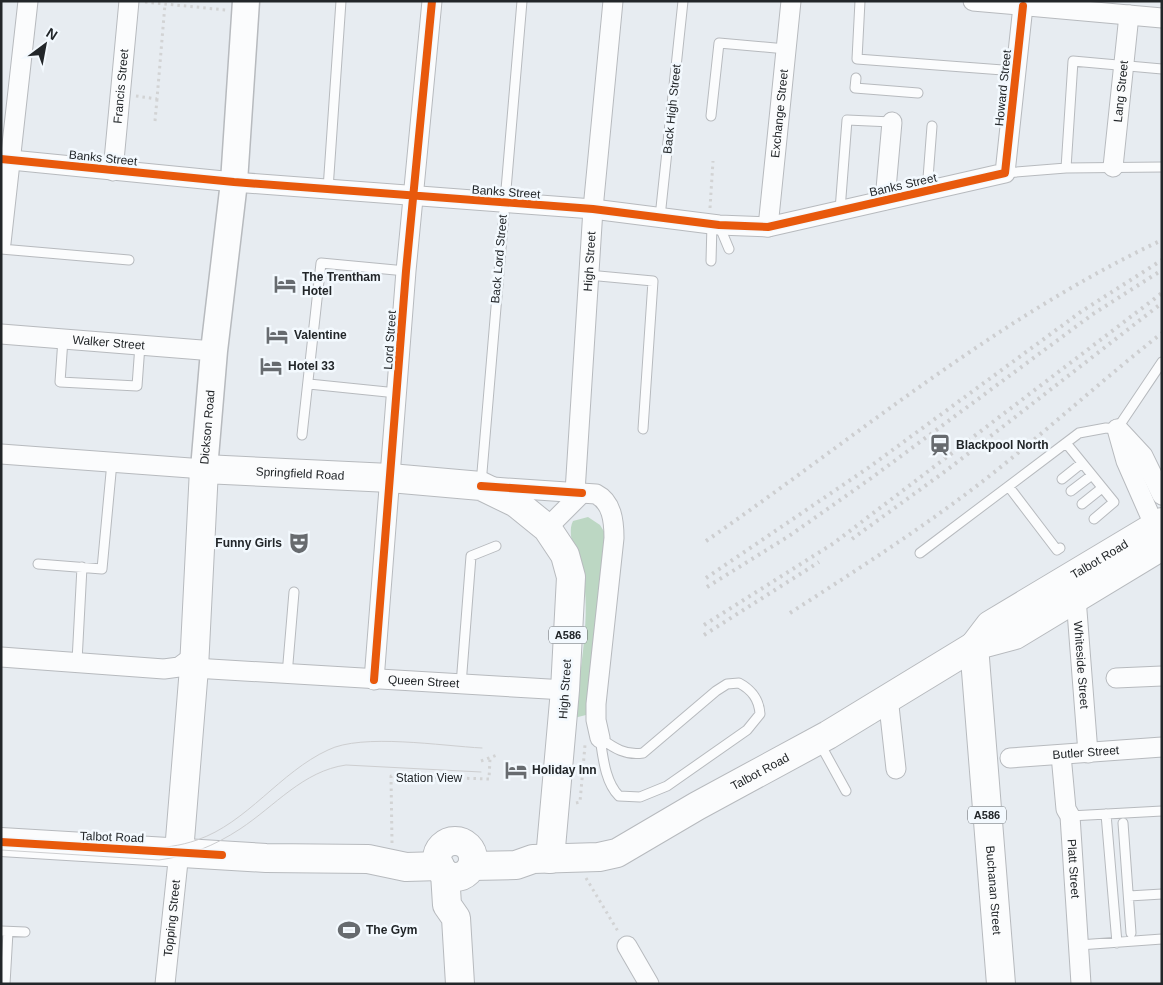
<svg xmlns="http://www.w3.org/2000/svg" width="1163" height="985" font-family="Arial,sans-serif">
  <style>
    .green { fill: #bcd7c3 }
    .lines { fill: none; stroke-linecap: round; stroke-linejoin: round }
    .lane-casing { stroke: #b7babe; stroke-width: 11 }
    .street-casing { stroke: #b7babe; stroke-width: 21 }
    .secondary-casing { stroke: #b7babe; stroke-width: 29 }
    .primary-casing { stroke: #b7babe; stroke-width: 30 }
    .path { stroke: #d2d3d4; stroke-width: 3; stroke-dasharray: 2.5 4; stroke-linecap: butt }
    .lane { stroke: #fbfcfd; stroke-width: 9 }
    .street { stroke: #fbfcfd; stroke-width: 19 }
    .secondary { stroke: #fbfcfd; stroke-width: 26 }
    .primary { stroke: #fbfcfd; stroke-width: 28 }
    .tram { stroke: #cdced0; stroke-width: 1 }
    .rail { stroke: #cdced0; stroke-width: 4; stroke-dasharray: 2.5 5; stroke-linecap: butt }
    .cycleway-casing { stroke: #f3f9fe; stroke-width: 11 }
    .cycleway { stroke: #e8590c; stroke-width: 8 }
    .labels { text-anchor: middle; stroke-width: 5; stroke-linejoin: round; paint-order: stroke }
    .shield { fill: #f3f9fe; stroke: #616569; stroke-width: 1 }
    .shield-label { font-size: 11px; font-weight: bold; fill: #222629 }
    .street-label { font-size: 12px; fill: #222629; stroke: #f3f9fe }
    .poi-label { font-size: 12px; font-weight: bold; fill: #222629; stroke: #f3f9fe; text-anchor: start }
  </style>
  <rect width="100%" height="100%" fill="#e7ecf1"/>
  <path class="green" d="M588 517 600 525 608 538 586 715 574 718C579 678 590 622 584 583 581 565 565 536 573 521Z"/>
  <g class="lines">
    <g class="lane-casing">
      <path id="lane" d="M860 1 857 59 1016 71
        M856 78 855 88 918 93
        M711 116 719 43 786 49
        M1066 168 1073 61 1162 69
        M1005 173 1066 168 1162 167
        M328 189 341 1
        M927 191 932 126
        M840 210 847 120 892 122
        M660 217 683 1
        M719 225 729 249
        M1 249 129 260
        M711 261 712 224
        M588 275 653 281 643 429
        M63 339 60 382 137 386 140 345
        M309 384 397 393
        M302 435 321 263 406 271
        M1066 443 1114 502 1094 519
        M1062 479 1082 463
        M481 484 522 1
        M1009 487 1057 550 1060 548
        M1071 491 1092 475
        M1082 504 1102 488
        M920 553 1079 433 1106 428 1117 429 1162 362
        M38 564 102 569 112 462
        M77 661 82 567
        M287 675 294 592
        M739 683C752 690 759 699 760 714L747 730 667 786 640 797 619 796C605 782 603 757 600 738 614 748 626 756 643 753L716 691 727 684Z
        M461 685 471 556 496 546
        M819 742 846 791
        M1106 814 1117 943
        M1070 816 1162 811
        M1123 823 1131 933
        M1129 896 1162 894
        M1 931 25 932
        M1079 945 1162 939
        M5 984 8 932"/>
    </g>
    <g class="street-casing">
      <g id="street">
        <path d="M973 1 1162 18"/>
        <path d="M1 159 234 182 593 209 719 225 768 227 1005 173 1023 6"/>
        <path id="s1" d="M1113 167 1129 15"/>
        <path id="s2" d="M113 171 129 1"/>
        <path d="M885 200 892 122"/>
        <path id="s3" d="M768 227 791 1"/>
        <path d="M1 243 28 1"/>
        <path id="s4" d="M1 334 214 351"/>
        <path d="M1117 429 1126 461 1159 536"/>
        <path d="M1118 429 1143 456 1162 495"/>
        <path d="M1 454 204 469"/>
        <path d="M493 487 596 494C612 502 614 521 614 538L596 704V720L600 738"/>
        <path id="s5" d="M575 492 593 209 613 1"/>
        <path d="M547 528 582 493"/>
        <path id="s6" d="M1072 590 1076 598 1088 753"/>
        <path d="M1 657 164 669 179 667 194 656"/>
        <path id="s7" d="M194 668 565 690"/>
        <path d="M1116 678 1162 676"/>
        <path d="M374 680 406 271 432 1"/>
        <path d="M888 697 896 769"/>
        <path id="s8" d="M1061 755 1066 809 1070 816 1081 984"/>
        <path id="s9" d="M1010 758 1162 747"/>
        <path d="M627 946 649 984"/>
        <path id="s10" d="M165 984 179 852"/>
      </g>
    </g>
    <g class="secondary-casing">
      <g id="secondary">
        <path id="s11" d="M204 469 214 351 234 182 246 1"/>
      </g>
    </g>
    <g class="primary-casing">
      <g id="primary">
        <path id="s12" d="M974 646 1001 984"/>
        <path id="s13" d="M974 646 990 625 1162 522"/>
        <circle cx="455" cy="859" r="18"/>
        <path d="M1 842 266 858 368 859 406 867 440 866"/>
        <path id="s14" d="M179 852 194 668 204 469 390 478 481 486 516 503 547 528 565 555 571 577 565 690 550 859"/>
        <path id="s15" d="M472 866 516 865 533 859 599 857 617 853 697 806 828 735 974 646 1015 635 1162 546"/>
        <path d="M445 873 447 905 456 918 460 984"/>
      </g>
    </g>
    <path class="path" d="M145 2 226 10
      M136 96 157 99 165 4
      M155 121 157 99
      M710 208 713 161
      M481 761 497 755
      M576 803 580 802 585 745
      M392 843 391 776 489 779 490 758
      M586 878 619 933"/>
    <use href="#lane" class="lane"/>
    <use href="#street" class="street"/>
    <use href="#secondary" class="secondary"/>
    <use href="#primary" class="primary"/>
    <path class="tram" d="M1 842C32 844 62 845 92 847 128 848 163 852 197 840 247 823 280 772 328 750 362 733 442 746 482 748
      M1 850 159 860C189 856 214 846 240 829 275 806 303 771 346 765L481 772"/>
    <path class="rail" d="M852 539 947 470 1162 303
      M706 541C855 438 996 318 1162 240
      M706 578 868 468 1082 311 1162 260
      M707 587 789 536 870 479 1093 314 1162 270
      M790 613C866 564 943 515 1013 457 1063 416 1111 373 1162 333
      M704 625 834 543 1162 293
      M704 635 819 562"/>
    <g class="cycleway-casing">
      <path id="cycleway" d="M1 159 234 182 593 209 719 225 768 227 1005 173 1023 6
        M481 486 582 493
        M374 680 406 271 432 1
        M1 842 222 855"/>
    </g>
    <use href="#cycleway" class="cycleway"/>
  </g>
  <defs>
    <g id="hotel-bare" transform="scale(1.725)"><path d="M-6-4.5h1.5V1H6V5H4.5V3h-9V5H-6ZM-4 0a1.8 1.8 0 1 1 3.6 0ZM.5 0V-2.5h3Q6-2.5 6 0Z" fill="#676b6f" stroke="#f3f9fe" stroke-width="2.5" paint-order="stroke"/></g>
    <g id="station-bare" transform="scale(1.725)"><path d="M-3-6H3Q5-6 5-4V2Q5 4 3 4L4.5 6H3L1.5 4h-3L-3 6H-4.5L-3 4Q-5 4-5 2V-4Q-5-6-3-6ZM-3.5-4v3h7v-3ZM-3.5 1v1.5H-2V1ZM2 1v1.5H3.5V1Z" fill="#676b6f" stroke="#f3f9fe" stroke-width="2.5" paint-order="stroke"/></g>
    <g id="theatre-bare" transform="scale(1.725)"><path d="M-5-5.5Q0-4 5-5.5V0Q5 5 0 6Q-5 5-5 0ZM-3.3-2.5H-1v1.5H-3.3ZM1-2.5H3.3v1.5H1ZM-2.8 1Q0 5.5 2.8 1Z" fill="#676b6f" stroke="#f3f9fe" stroke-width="2.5" paint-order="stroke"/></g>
    <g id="stadium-bare" transform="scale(1.725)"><path d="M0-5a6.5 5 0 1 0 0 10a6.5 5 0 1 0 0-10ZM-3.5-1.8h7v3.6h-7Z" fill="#676b6f" stroke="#f3f9fe" stroke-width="2.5" paint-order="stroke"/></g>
  </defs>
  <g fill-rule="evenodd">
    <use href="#hotel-bare" x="285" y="284"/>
    <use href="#hotel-bare" x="277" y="335"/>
    <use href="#hotel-bare" x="271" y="366"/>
    <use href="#station-bare" x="940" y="445"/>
    <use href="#theatre-bare" x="299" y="543"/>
    <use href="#hotel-bare" x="516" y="770"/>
    <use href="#stadium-bare" x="349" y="930"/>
  </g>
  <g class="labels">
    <g class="shield">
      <rect x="549" y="626.5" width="38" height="17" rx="4"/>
      <rect x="968" y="806.5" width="38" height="17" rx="4"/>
    </g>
    <g class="shield-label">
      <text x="568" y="639">A586</text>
      <text x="987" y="819">A586</text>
    </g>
    <g class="street-label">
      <text dy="4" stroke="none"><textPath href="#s2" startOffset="85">Francis Street</textPath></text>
      <text transform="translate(1003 88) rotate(-84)" y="4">Howard Street</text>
      <text dy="4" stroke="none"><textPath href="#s1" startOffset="76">Lang Street</textPath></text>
      <text transform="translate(672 109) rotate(-84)" y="4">Back High Street</text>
      <text dy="4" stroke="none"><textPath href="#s3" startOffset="114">Exchange Street</textPath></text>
      <text transform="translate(103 158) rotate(6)" y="4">Banks Street</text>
      <text transform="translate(903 185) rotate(-13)" y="4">Banks Street</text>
      <text transform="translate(506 192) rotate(4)" y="4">Banks Street</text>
      <text transform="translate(499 259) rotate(-85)" y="4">Back Lord Street</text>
      <text dy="4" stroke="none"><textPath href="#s5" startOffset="231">High Street</textPath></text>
      <text transform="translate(390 340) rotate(-86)" y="4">Lord Street</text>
      <text dy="4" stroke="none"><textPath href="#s4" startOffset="108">Walker Street</textPath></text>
      <text dy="4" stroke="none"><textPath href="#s11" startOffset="42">Dickson Road</textPath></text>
      <text dy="4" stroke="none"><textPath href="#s14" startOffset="480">Springfield Road</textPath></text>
      <text dy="4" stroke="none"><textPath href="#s13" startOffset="154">Talbot Road</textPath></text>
      <text dy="4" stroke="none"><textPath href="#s6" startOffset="76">Whiteside Street</textPath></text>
      <text dy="4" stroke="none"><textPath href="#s7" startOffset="230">Queen Street</textPath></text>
      <text transform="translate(565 689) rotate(-86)" y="4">High Street</text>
      <text dy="4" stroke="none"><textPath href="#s9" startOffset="76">Butler Street</textPath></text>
      <text dy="4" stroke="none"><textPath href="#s15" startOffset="311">Talbot Road</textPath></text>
      <text x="429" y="782">Station View</text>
      <text transform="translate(112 837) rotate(2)" y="4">Talbot Road</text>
      <text dy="4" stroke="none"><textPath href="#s8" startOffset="115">Platt Street</textPath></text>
      <text dy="4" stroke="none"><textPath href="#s12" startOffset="245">Buchanan Street</textPath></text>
      <text dy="4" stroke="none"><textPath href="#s10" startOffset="66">Topping Street</textPath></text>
    </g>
    <g class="poi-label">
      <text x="302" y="281">The Trentham<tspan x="302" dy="14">Hotel</tspan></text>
      <text x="294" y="339">Valentine</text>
      <text x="288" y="370">Hotel 33</text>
      <text x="956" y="449">Blackpool North</text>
      <text x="282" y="547" text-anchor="end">Funny Girls</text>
      <text x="532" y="774">Holiday Inn</text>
      <text x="366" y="934">The Gym</text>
    </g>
  </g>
  <rect width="1163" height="985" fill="none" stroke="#222629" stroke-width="5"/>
  <g transform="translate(45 45) rotate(32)" stroke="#f3f9fe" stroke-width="4" paint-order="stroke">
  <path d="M0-4L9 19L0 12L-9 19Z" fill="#222629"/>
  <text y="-8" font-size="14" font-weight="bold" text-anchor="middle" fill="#222629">N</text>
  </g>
</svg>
